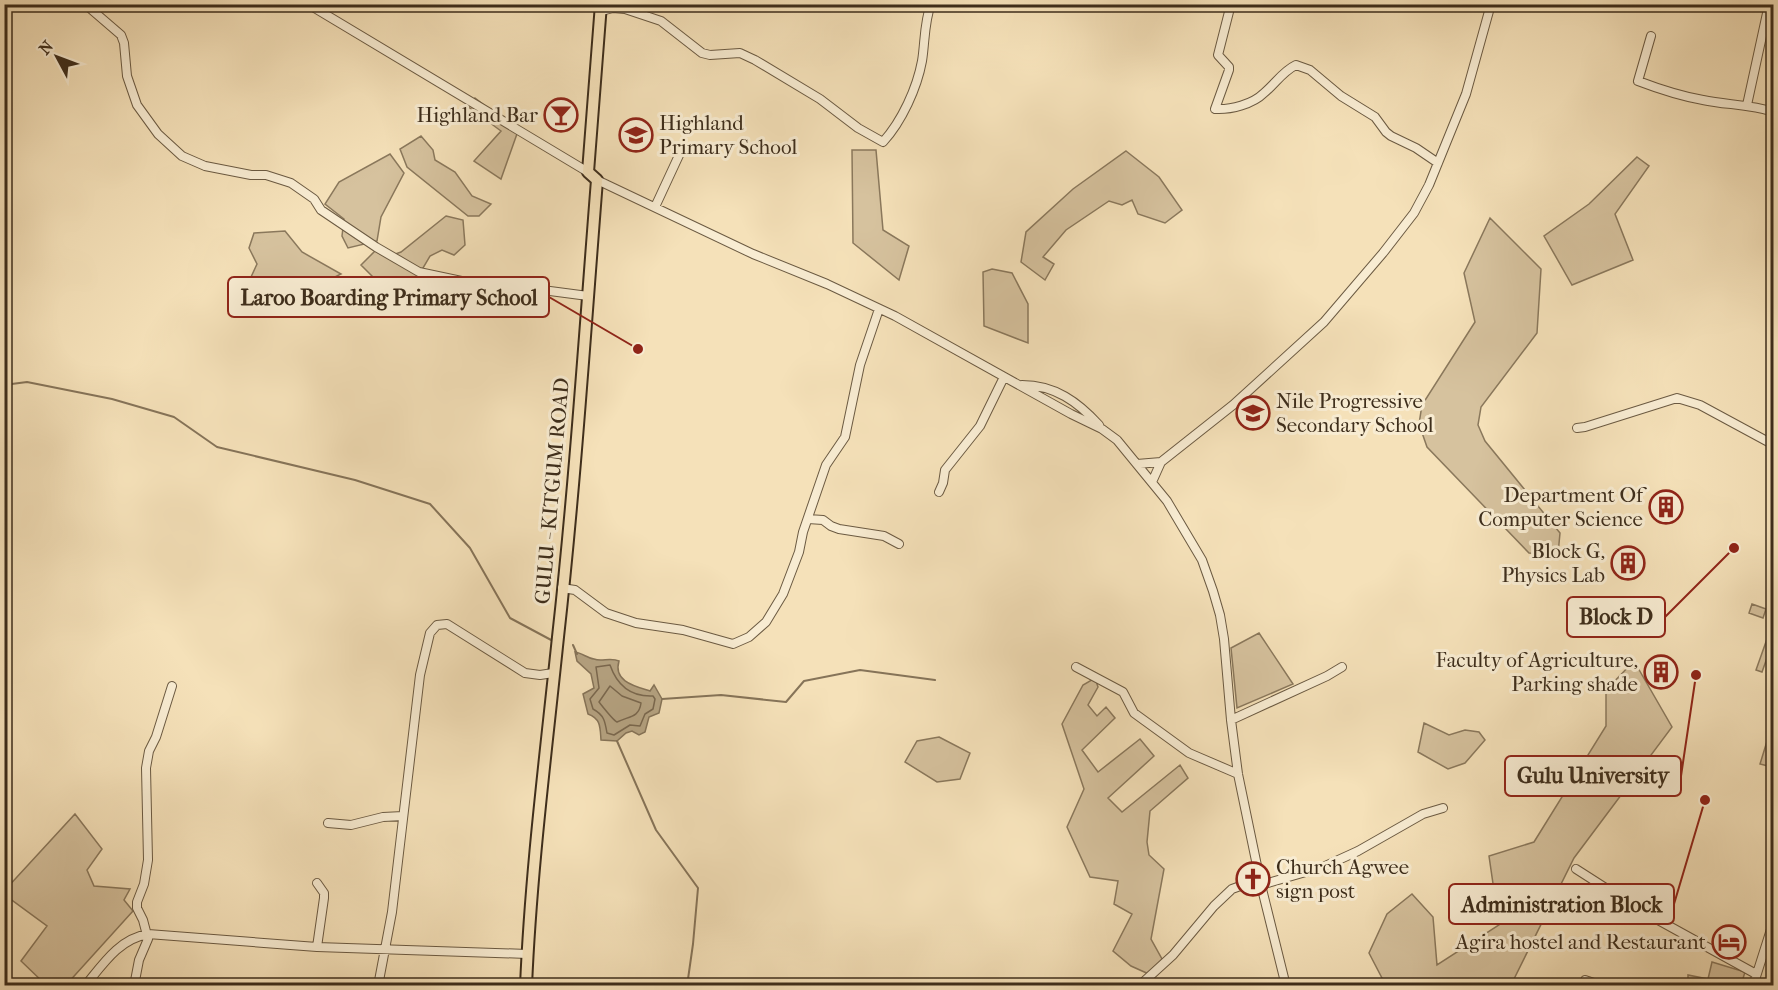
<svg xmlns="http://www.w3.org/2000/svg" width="1778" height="990" font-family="'IM FELL French Canon',serif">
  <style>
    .green { fill: #d6c29e; stroke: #8a785c; stroke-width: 1.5 }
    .water { fill: #b6a483; stroke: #867459; stroke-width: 1.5 }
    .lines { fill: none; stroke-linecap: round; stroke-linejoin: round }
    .shore { stroke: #7a684f; stroke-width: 1.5 }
    .stream { stroke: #867459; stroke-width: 2 }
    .minor-casing { stroke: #6b5a42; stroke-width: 10 }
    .major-casing { stroke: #3d2d1b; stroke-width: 14 }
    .minor { stroke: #f8ecd2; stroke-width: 8 }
    .major { stroke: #f5e1b9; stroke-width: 10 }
    .labels { text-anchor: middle; stroke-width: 6; stroke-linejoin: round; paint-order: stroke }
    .poi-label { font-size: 21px; fill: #3d2d1b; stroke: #f8ecd2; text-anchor: end }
    .street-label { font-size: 21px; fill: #3d2d1b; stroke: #f8ecd2 }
    .leader { fill: none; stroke: #8f2418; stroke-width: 2 }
    .callout-dot { fill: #8f2418; stroke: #f8ecd2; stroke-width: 2 }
    .callout { fill: #f8ecd2; stroke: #8f2418; stroke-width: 2 }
    .callout-label { font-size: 22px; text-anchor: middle; font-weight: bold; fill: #3d2d1b }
  </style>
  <rect width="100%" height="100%" fill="#f5e1b9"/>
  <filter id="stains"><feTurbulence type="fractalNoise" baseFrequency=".00333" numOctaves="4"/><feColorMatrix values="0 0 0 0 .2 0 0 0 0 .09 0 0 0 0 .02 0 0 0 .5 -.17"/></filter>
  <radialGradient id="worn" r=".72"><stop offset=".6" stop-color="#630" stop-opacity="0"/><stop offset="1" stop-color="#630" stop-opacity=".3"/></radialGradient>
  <path class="green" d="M475 98 518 131 501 179 474 161 501 131 467 106Z
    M421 136 433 150 435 160 455 172 472 196 491 204 479 216H468L407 167 400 149Z
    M852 150H876L883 230 909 246 899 280 853 243Z
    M1126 151 1159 177 1182 210 1165 223 1138 214 1132 200 1122 205 1109 201 1066 230 1043 257 1054 264 1045 280 1021 262 1026 232 1073 189Z
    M390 154 404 173 381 217 377 241 348 248 342 236 344 219 325 204 339 182Z
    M1637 157 1649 166 1615 214 1633 260 1572 285 1544 236 1589 204Z
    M446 216 463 220 465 245 454 255 442 250 430 256 413 285 377 281 361 265 375 251 387 257 401 252Z
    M1490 218 1541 269 1537 333 1481 407 1478 425 1485 441 1560 533 1558 554 1529 553 1427 447 1419 424 1422 405 1475 322 1464 273Z
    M285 231 302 252 341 274 317 286 292 280 269 290 251 277 257 264 249 248 254 233Z
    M992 269 1012 273 1028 304V343L984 326 983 272Z
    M1752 604 1766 609 1763 618 1749 613Z
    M1773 622V641L1762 672 1756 670Z
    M1259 633 1293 684 1237 708 1231 648Z
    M1634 661 1672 727 1574 858 1511 985H1392L1382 978 1369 953 1387 914 1412 894 1433 917 1437 965 1499 925 1489 856 1534 842 1606 726V690Z
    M1095 678 1098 687 1088 705 1097 716 1106 707 1115 718 1082 750 1098 772 1140 739 1154 756 1108 798 1122 812 1180 765 1188 778 1150 811 1147 842 1149 855 1164 869 1151 939 1162 959 1151 975 1131 966 1113 951 1132 914 1114 904 1118 881 1090 877 1067 827 1084 789 1062 724 1083 685Z
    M1424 723 1449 735 1465 730 1479 732 1485 740 1465 763 1448 769 1418 752Z
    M939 737 970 753 960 779 937 782 905 762 917 741Z
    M1768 738 1773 740 1772 767 1760 764Z
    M75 814 102 849 87 870 94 886 130 889 124 900 133 911 66 985H46L21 961 47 926 5 895V890Z
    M1712 962 1745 972 1741 985 1688 986V975L1708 979Z"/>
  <path class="water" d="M575 652C582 653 587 658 594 659 602 662 610 657 619 661 613 681 634 686 650 691L654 685 662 699 659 713 649 717 645 732 639 735 632 731 626 733 617 741 601 740C600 727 601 719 588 714L583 694 594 688 591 674 577 661Z"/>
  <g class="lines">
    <path class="shore" d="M610 665C617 685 631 697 653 696L655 699 653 709 645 714 640 726 630 725 614 735 607 733C605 721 604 715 593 709L590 699 599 688 596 667Z
      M610 686 622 696 641 703C639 718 629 716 617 722 613 720 603 707 599 702Z"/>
    <path class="stream" d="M4 385 27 382 112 399 174 417 217 447 355 480 430 504 470 548 510 618 553 641
      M573 645 577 654
      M662 699 721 695 786 702 804 681 860 670 935 680
      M617 741 656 830 698 888 693 944 687 986"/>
    <g class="minor-casing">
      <path id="minor" d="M85 4 121 35 124 43 127 76 137 105 158 134 182 156 205 166 251 175H266L291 183 314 199 321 210 376 247 419 272 485 286H512L588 296
        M308 4 588 172
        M1231 4 1218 55 1229 67V70L1215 109C1231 110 1253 104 1264 93 1275 84 1283 71 1296 65L1310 70 1341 96 1375 117 1386 132 1391 136 1416 148 1438 163
        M601 11 613 8 625 9 661 21 702 53 710 55 740 53 755 60 820 99 858 128 883 142C902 121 917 88 922 61 925 43 924 22 931 4
        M1651 36 1638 81C1659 89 1680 96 1703 100 1726 105 1750 104 1774 112
        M1747 105 1769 4
        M597 180 753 254 827 284 895 316 1071 414 1102 429 1117 440 1167 501 1202 560 1213 591 1220 615 1224 639 1231 720 1238 774 1261 885 1286 986
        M655 207 681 151
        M1022 385C1055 385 1078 402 1099 425
        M1577 428 1585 427 1677 398 1700 405 1774 445
        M1137 464 1161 462
        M1152 482 1161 462 1233 405 1324 322 1383 253 1414 213 1429 185 1466 94 1491 4
        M939 492 943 483 945 470 980 426 1004 377
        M808 519 823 520 831 526 839 529 884 536 899 544
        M562 588 575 590 606 613 636 623 683 630 733 644 749 637 766 622 783 594 799 552 803 532 826 465 845 437 860 365 879 309
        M1076 667 1123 692 1134 713 1189 753 1238 774
        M1231 720 1327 676 1342 667
        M328 823 351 825 383 817 403 816
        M1576 869 1640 910 1756 974
        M317 947 324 898V893L317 883
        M1585 980 1603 986
        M4 982 8 986
        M85 986C103 964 119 939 148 934L317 947 527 954
        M134 986 139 960 148 939 143 920 137 908V902L144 884 148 860 146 768 149 751 156 737 172 686
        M378 986 392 912 420 675 430 633 437 625 447 624 525 673 540 675 553 673
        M1139 986 1173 955 1214 906 1232 889 1243 885H1261L1323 867 1358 851 1423 814 1443 808
        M1753 986 1774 920"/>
    </g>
    <g class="major-casing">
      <path id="major" d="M526 986C531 869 546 753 558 637 575 485 585 332 597 180L588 172 601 4"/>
    </g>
    <use href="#minor" class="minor"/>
    <use href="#major" class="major"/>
  </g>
  <defs>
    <g id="bar-ring" transform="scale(1.725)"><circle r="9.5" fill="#f8ecd2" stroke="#8f2418" stroke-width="1.5"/><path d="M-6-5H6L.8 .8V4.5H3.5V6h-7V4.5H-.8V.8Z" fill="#8f2418"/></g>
    <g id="school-ring" transform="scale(1.725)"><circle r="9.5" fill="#f8ecd2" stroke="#8f2418" stroke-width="1.5"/><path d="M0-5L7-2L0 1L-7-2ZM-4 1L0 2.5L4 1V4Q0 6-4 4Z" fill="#8f2418"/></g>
    <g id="building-ring" transform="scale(1.725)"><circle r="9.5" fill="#f8ecd2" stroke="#8f2418" stroke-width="1.5"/><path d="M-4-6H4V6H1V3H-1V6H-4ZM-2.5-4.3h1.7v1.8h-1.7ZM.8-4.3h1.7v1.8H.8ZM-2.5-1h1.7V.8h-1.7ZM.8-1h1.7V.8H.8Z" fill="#8f2418"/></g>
    <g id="church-ring" transform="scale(1.725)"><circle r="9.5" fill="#f8ecd2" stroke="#8f2418" stroke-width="1.5"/><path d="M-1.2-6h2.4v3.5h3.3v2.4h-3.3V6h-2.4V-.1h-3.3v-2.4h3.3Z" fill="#8f2418"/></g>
    <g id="hotel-ring" transform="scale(1.725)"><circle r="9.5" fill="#f8ecd2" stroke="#8f2418" stroke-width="1.5"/><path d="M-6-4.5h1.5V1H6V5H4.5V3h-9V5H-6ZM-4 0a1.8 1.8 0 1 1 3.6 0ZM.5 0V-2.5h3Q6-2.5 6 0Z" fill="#8f2418"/></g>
  </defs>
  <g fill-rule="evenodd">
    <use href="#bar-ring" x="561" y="115"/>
    <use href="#school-ring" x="636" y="135"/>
    <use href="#school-ring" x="1253" y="413"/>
    <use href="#building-ring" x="1666" y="507"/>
    <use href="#building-ring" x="1628" y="563"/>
    <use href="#building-ring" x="1661" y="672"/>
    <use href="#church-ring" x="1253" y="879"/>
    <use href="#hotel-ring" x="1729" y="942"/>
  </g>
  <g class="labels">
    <g class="poi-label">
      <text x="538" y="122">Highland Bar</text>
      <text x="659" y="130" text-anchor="start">Highland<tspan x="659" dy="24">Primary School</tspan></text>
      <text x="1276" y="408" text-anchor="start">Nile Progressive<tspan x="1276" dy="24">Secondary School</tspan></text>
      <text x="1643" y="502">Department Of<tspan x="1643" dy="24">Computer Science</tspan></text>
      <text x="1605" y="558">Block G,<tspan x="1605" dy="24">Physics Lab</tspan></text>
      <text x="1638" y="667">Faculty of Agriculture,<tspan x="1638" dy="24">Parking shade</tspan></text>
      <text x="1276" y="874" text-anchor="start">Church Agwee<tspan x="1276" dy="24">sign post</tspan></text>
      <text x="1706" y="949">Agira hostel and Restaurant</text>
    </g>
    <g class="street-label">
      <text transform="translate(552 491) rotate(-85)" y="7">GULU - KITGUM ROAD</text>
    </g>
  </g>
  <path class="leader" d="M638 349L549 297M1734 548L1665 617M1696 675L1681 776M1705 800L1674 904"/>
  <g class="callout-dot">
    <circle cx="638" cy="349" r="6"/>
    <circle cx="1734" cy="548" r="6"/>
    <circle cx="1696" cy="675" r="6"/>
    <circle cx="1705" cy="800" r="6"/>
  </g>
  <g class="callout">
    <rect x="228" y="277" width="321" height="40" rx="6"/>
    <rect x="1567" y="597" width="98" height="40" rx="6"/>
    <rect x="1505" y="756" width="176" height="40" rx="6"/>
    <rect x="1449" y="884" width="225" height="40" rx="6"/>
  </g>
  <g class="callout-label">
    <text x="389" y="305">Laroo Boarding Primary School</text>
    <text x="1616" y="624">Block D</text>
    <text x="1593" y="783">Gulu University</text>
    <text x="1562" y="912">Administration Block</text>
  </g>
  <rect width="1778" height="990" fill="none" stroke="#f5e1b9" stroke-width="24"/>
  <rect x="6" y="6" width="1766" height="978" fill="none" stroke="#3d2d1b" stroke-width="3"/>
  <rect x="12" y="12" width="1754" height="966" fill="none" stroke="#3d2d1b" stroke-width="1.5"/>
  <g transform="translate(57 57) rotate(311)" stroke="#f8ecd2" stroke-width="4.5" paint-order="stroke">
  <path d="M0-4.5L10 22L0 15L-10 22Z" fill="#3d2d1b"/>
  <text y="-9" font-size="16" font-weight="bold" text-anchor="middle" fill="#3d2d1b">N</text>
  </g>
  <rect width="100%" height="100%" filter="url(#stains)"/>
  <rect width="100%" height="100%" fill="url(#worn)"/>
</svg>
